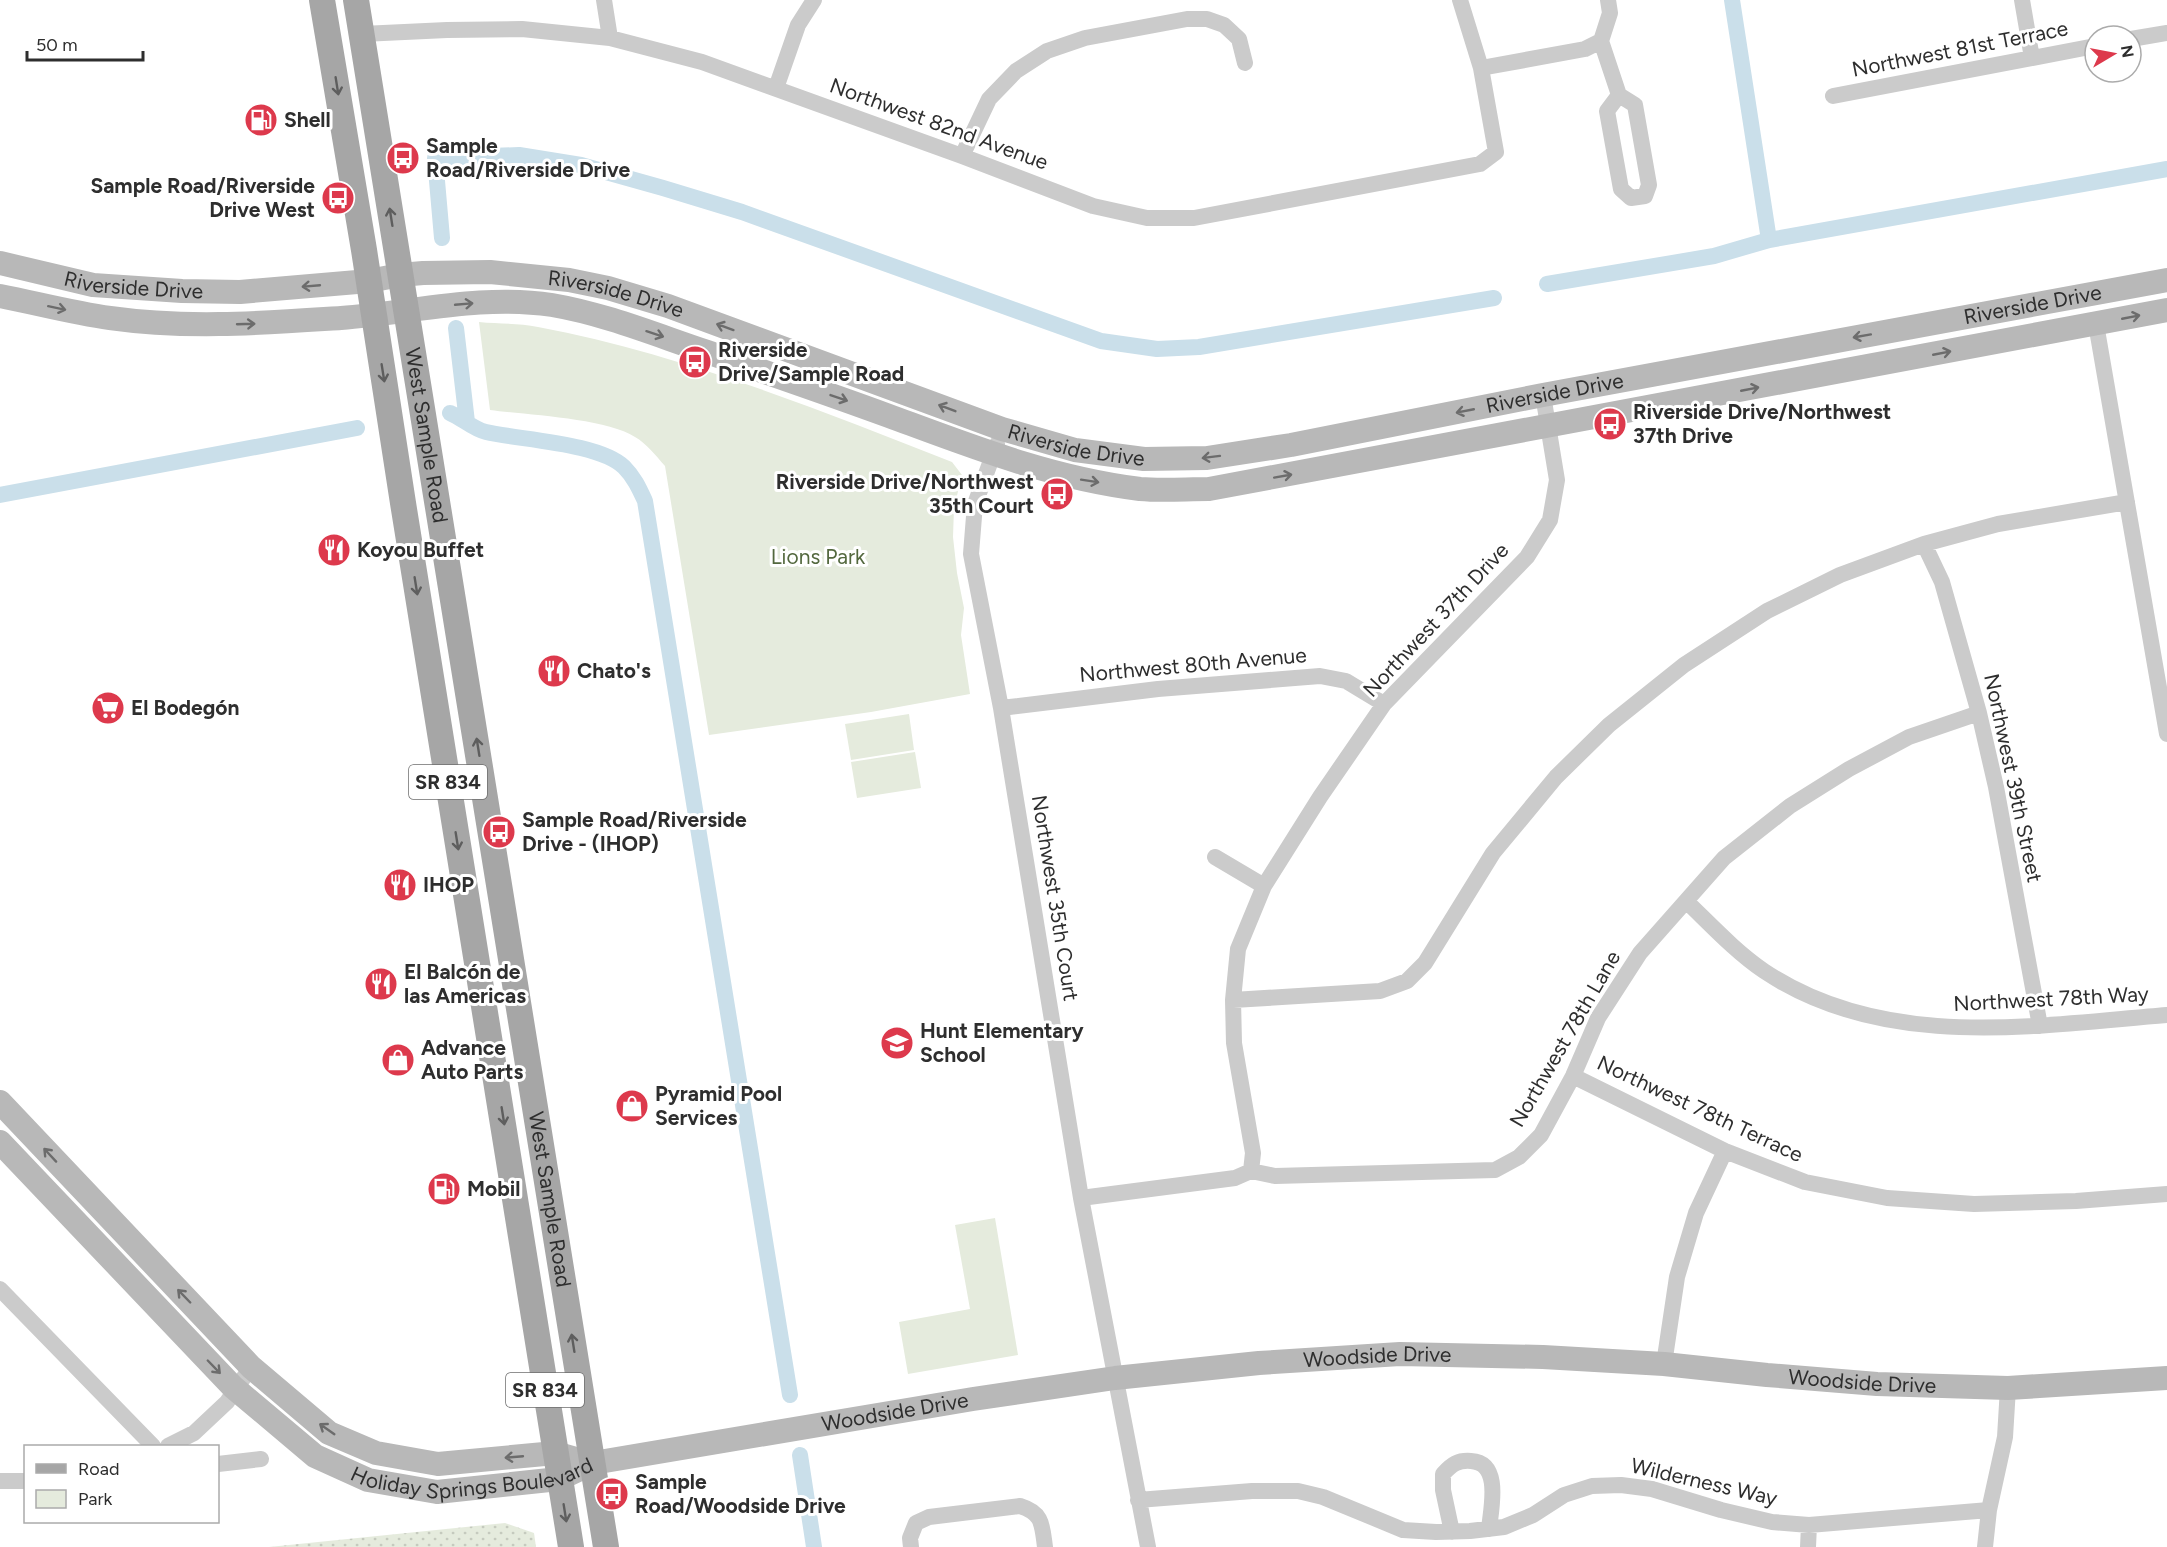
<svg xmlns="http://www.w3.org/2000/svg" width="2167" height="1547" font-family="Figtree,sans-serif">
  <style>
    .grass { fill: url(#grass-dots) }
    .green { fill: #e5ebdd }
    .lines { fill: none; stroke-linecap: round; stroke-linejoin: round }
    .canal { stroke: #cadfea; stroke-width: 16 }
    .street { stroke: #cbcbcb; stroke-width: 16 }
    .secondary { stroke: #b8b8b8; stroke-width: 24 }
    .primary { stroke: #a6a6a6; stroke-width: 26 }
    .oneway { stroke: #5e5e5e }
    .oneway2 { stroke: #6c6c6c }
    .labels { text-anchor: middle; stroke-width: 6; stroke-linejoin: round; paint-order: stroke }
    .shield { fill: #fff; stroke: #6d6d6d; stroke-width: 1.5 }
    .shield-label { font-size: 20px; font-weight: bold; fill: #2e2e2e }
    .street-label { font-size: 21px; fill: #2e2e2e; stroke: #fff }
    .poi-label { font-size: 21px; font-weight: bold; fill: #2e2e2e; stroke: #fff; text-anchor: start }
    .park-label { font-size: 21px; fill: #53683e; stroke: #fff }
  </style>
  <defs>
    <pattern id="grass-dots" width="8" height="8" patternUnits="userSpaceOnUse" patternTransform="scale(1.5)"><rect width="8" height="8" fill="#e5ebdd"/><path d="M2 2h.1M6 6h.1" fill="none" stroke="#c5cabe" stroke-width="1.8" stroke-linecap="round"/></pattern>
  </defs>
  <rect width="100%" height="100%" fill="#fff"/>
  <path class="grass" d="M505 1523 534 1533 536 1547H269Z"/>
  <path class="green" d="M479 322C498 324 519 323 538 327 681 354 817 409 952 462L962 475 954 508 953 537 957 573 964 608 961 635 970 694 871 712 709 735 665 466C656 456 646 443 635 437 605 418 526 415 490 410Z
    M909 714 914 750 851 760 845 724Z
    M915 752 921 788 857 798 851 762Z
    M995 1218 1018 1355 908 1374 899 1322 970 1309 955 1225Z"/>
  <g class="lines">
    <path class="canal" d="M1732 0 1769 240
      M442 238 435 158 519 155 581 165 663 188 742 212 1101 341 1157 349 1199 347 1494 298
      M1547 284 1714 256 1769 240 2167 169
      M456 328 467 422
      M450 413C462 418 473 429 486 432 521 440 599 443 624 467 634 477 639 488 645 501L790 1395
      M0 495 357 428
      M800 1455 814 1547"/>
    <path class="street" d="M604 0 610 38
      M2022 0 2032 58
      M362 34 447 30 522 29 610 38 702 62 962 156 1093 206 1147 218H1194L1480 164 1496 152 1481 68 1460 0
      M2131 39 2167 33
      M1601 41 1619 95 1635 105 1649 185 1645 196 1631 198 1621 189 1607 111 1619 95
      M1481 68 1585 49 1601 41 1610 13 1608 0
      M776 88 798 25 814 0
      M1833 96 2095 46
      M962 156 989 99 1016 71 1047 51 1085 38 1187 19H1207L1224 25 1239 39 1245 63
      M2096 324 2167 734
      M997 444 975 504 971 554 1001 708 1081 1198 1148 1547
      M1924 544 1942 582 1979 713 1996 787 2040 1026
      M1001 708 1158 689 1320 676 1346 681 1384 704
      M1215 857 1264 886
      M1686 901C1711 925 1736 952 1764 971 1884 1051 2032 1026 2167 1015
      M1233 1000 1380 991 1407 981 1425 963 1493 853 1556 777 1609 725 1684 665 1767 611 1840 575 1924 544 1998 524 2127 502
      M1573 1076 1725 1151 1805 1182 1887 1198 1974 1204 2076 1201 2167 1194
      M1251 1171 1253 1153 1234 1043 1233 1000 1238 949 1264 886 1320 797 1384 704 1527 557 1550 520 1557 480 1543 395
      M1081 1198 1235 1178 1251 1171 1275 1176 1495 1170 1519 1157 1541 1135 1573 1076 1598 1018 1640 953 1724 858 1790 806 1849 769 1909 737 1979 713
      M0 1289 153 1446
      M1664 1364 1677 1277 1696 1213 1725 1151
      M168 1446 194 1433 227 1402 251 1367
      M218 1464 261 1459
      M0 1481H26
      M1138 1500 1252 1491H1298L1323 1497 1403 1530 1436 1532 1470 1531 1504 1527 1533 1515 1564 1495 1592 1486 1621 1485 1652 1489 1721 1510 1772 1522 1809 1525 1989 1510
      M1452 1532 1443 1490V1474C1452 1464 1458 1460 1471 1461 1502 1463 1491 1508 1489 1529
      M911 1547 910 1538 916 1523 929 1517 1020 1506C1043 1513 1042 1525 1045 1547
      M1808 1547 1809 1525
      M1985 1547 1989 1510 2005 1437 2008 1388"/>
    <g class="secondary">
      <path id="s1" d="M0 263 93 285 182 291 240 292 369 281 400 275 423 273 490 272 569 280 608 288 668 306 1002 429 1075 450 1144 459 1207 458 1291 445 1543 395 2167 280"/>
      <path d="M0 296C36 303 73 313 110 318 187 329 264 323 341 318 411 313 481 294 552 305 605 314 656 335 707 352 768 373 829 394 889 416 973 447 1051 478 1140 489 1163 491 1186 489 1209 489L2167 310"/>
      <path d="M0 1102 251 1367 329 1433 376 1453 438 1464 555 1453 576 1459"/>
      <path id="s2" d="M0 1142 233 1387 315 1456 368 1480 437 1492 559 1479 593 1463 973 1399 1115 1378 1259 1363 1400 1354 1543 1357 1664 1364 1767 1375 1877 1384 2008 1388 2167 1378"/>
    </g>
    <g class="primary">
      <path d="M322 0 364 250 403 503 571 1547"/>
      <path id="s3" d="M356 0 606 1547"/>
    </g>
  </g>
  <defs><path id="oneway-shaft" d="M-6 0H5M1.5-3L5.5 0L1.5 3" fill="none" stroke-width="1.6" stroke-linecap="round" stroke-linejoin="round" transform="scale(1.5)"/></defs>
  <g class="oneway">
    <use href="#oneway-shaft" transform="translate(337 86) rotate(81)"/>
    <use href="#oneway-shaft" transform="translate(391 217) rotate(-99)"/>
    <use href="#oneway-shaft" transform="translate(383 373) rotate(81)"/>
    <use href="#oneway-shaft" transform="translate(416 586) rotate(81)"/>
    <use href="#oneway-shaft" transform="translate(478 747) rotate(-99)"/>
    <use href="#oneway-shaft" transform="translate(457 841) rotate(81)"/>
    <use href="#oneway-shaft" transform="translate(503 1116) rotate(81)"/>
    <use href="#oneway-shaft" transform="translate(573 1343) rotate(-99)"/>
    <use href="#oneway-shaft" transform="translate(565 1513) rotate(81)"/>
  </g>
  <g class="oneway2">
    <use href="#oneway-shaft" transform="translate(311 286) rotate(175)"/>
    <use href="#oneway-shaft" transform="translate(464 304) rotate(-5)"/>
    <use href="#oneway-shaft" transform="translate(57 308) rotate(12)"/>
    <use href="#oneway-shaft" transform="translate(2131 317) rotate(-11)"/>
    <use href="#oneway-shaft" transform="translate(246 324) rotate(-2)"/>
    <use href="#oneway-shaft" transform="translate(725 327) rotate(-160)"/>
    <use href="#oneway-shaft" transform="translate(655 334) rotate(18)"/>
    <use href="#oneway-shaft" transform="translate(1862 336) rotate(170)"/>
    <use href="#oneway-shaft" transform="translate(1942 353) rotate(-11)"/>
    <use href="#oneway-shaft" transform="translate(1750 389) rotate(-11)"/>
    <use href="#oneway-shaft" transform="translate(839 398) rotate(19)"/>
    <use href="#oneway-shaft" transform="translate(947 408) rotate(-159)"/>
    <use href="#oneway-shaft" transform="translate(1465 411) rotate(169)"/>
    <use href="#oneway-shaft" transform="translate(1211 457) rotate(173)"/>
    <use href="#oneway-shaft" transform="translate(1283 476) rotate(-10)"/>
    <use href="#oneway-shaft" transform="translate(1090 481) rotate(9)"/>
    <use href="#oneway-shaft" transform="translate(50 1155) rotate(-133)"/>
    <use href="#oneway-shaft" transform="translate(184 1296) rotate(-134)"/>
    <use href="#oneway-shaft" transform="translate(214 1367) rotate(46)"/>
    <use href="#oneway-shaft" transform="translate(327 1429) rotate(-145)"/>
    <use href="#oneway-shaft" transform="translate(514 1457) rotate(175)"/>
  </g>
  <defs>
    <g id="fuel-disc" transform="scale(1.725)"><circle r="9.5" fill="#dd394c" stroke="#fff"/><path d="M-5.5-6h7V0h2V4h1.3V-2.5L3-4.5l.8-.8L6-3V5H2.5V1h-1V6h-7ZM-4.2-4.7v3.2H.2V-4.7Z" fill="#fff"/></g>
    <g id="bus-disc" transform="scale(1.725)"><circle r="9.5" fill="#dd394c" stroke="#fff"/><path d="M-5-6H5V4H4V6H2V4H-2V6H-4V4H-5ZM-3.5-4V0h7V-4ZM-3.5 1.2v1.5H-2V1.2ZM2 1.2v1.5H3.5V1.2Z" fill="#fff"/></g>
    <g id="restaurant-disc" transform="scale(1.725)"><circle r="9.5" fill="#dd394c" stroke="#fff"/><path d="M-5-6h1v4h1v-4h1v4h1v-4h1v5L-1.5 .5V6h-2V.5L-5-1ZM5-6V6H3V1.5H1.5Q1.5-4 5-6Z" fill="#fff"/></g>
    <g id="supermarket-disc" transform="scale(1.725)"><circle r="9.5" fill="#dd394c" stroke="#fff"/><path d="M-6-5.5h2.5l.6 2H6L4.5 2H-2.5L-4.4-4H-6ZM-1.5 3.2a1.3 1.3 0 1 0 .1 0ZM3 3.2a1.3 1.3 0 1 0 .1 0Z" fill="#fff"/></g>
    <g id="school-disc" transform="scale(1.725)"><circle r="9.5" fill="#dd394c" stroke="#fff"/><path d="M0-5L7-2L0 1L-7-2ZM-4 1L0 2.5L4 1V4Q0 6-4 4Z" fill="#fff"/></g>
    <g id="shop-disc" transform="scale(1.725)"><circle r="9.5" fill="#dd394c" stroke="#fff"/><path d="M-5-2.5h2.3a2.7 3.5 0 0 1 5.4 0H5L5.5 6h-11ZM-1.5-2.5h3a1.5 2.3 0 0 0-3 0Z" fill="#fff"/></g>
  </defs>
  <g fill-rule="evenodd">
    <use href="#fuel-disc" x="261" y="120"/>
    <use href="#bus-disc" x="403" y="158"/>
    <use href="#bus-disc" x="338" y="198"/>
    <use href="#bus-disc" x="695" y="362"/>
    <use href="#bus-disc" x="1610" y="424"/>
    <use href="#bus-disc" x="1057" y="494"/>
    <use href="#restaurant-disc" x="334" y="550"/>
    <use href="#restaurant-disc" x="554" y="671"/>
    <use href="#supermarket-disc" x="108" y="708"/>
    <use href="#bus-disc" x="499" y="832"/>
    <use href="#restaurant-disc" x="400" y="885"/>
    <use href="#restaurant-disc" x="381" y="984"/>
    <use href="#school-disc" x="897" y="1043"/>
    <use href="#shop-disc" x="398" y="1060"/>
    <use href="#shop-disc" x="632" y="1106"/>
    <use href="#fuel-disc" x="444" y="1189"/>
    <use href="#bus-disc" x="612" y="1494"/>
  </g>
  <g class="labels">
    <g class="shield">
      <rect x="409" y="765" width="78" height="34" rx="4.5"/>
      <rect x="506" y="1373" width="78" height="34" rx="4.5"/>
    </g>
    <g class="shield-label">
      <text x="448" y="789">SR 834</text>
      <text x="545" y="1397">SR 834</text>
    </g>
    <g class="street-label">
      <text transform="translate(1960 49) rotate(-11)" y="7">Northwest 81st Terrace</text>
      <text transform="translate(939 124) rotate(20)" y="7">Northwest 82nd Avenue</text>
      <text dy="7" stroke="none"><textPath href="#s1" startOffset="136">Riverside Drive</textPath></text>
      <text dy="7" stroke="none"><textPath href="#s1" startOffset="622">Riverside Drive</textPath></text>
      <text dy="7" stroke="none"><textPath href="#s1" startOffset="2080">Riverside Drive</textPath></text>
      <text dy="7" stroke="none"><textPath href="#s1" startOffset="1594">Riverside Drive</textPath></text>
      <text dy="7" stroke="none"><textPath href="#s3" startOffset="441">West Sample Road</textPath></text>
      <text dy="7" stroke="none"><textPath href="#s1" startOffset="1108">Riverside Drive</textPath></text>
      <text transform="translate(1436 620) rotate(-47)" y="7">Northwest 37th Drive</text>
      <text transform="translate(1193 665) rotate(-5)" y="7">Northwest 80th Avenue</text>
      <text transform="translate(2013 778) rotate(78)" y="7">Northwest 39th Street</text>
      <text transform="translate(1055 898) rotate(81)" y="7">Northwest 35th Court</text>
      <text transform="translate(2051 999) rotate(-3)" y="7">Northwest 78th Way</text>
      <text transform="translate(1565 1039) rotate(-60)" y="7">Northwest 78th Lane</text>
      <text transform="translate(1700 1109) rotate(25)" y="7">Northwest 78th Terrace</text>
      <text dy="7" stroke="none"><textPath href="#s3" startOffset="1215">West Sample Road</textPath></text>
      <text dy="7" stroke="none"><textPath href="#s2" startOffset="1526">Woodside Drive</textPath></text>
      <text dy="7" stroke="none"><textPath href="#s2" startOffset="2012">Woodside Drive</textPath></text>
      <text dy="7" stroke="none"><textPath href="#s2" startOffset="1040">Woodside Drive</textPath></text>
      <text dy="7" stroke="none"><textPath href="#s2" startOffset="609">Holiday Springs Boulevard</textPath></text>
      <text transform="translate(1704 1482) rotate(13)" y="7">Wilderness Way</text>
    </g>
    <g class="poi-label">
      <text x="284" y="127">Shell</text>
      <text x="426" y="153">Sample<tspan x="426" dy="24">Road/Riverside Drive</tspan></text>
      <text x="315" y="193" text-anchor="end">Sample Road/Riverside<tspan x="315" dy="24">Drive West</tspan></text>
      <text x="718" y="357">Riverside<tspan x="718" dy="24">Drive/Sample Road</tspan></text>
      <text x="1633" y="419">Riverside Drive/Northwest<tspan x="1633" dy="24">37th Drive</tspan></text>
      <text x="1034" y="489" text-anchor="end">Riverside Drive/Northwest<tspan x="1034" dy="24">35th Court</tspan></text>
      <text x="357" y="557">Koyou Buffet</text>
      <text x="577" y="678">Chato's</text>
      <text x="131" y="715">El Bodegón</text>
      <text x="522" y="827">Sample Road/Riverside<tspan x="522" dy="24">Drive - (IHOP)</tspan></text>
      <text x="423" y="892">IHOP</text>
      <text x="404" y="979">El Balcón de<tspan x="404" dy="24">las Americas</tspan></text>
      <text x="920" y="1038">Hunt Elementary<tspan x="920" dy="24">School</tspan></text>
      <text x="421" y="1055">Advance<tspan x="421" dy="24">Auto Parts</tspan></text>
      <text x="655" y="1101">Pyramid Pool<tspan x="655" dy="24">Services</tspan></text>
      <text x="467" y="1196">Mobil</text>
      <text x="635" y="1489">Sample<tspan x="635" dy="24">Road/Woodside Drive</tspan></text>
    </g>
    <g class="park-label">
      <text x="818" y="564">Lions Park</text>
    </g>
  </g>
  <rect x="24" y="1445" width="195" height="78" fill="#ffffff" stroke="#ababab" stroke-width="1.5"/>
  <rect x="36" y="1464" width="30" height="9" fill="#a6a6a6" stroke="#ababab" stroke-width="1.5"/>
  <text x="78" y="1475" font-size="18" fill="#2e2e2e">Road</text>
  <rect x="36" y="1490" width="30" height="18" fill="#e5ebdd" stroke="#ababab" stroke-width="1.5"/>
  <text x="78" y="1505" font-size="18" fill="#2e2e2e">Park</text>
  <g transform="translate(2113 54) rotate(80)"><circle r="28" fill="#ffffff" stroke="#ababab" stroke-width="1.5"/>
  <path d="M0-4.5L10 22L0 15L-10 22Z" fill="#dd394c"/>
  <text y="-9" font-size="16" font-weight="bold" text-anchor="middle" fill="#2e2e2e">N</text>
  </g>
  <path d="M27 51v9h116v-9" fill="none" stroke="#2e2e2e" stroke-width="3"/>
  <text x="36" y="51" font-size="18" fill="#2e2e2e" stroke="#ffffff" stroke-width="4.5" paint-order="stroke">50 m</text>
</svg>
